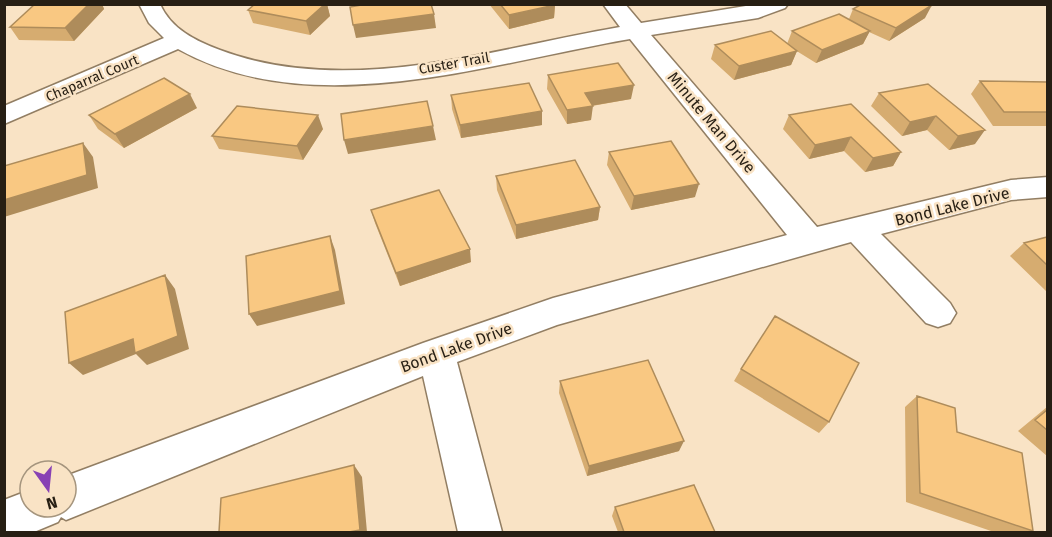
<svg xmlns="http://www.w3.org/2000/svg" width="1052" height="537" font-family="'Fira Sans',sans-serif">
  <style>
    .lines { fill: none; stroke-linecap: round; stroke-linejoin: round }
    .minor-casing { stroke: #927e63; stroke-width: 3 }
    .minor { fill: #fff; fill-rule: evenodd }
    .wall { fill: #d6ac70 }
    .shaded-wall { fill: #ae8c5b }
    .building { fill: #f9c882; stroke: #ae8c5b; stroke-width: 1.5 }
    .labels { text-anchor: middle; stroke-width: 5; stroke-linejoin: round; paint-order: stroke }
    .far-street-label { font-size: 14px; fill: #271f14; stroke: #f9e3c5 }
    .street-label { font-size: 16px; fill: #271f14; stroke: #f9e3c5 }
  </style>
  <rect width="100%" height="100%" fill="#f9e3c5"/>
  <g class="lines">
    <g class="minor-casing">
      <path id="minor" d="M139 4H160C171 29 196 41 220 50 348 98 491 49 620 27L603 4H625L641 23 758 4H788L785 8 758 18 651 35 817 227 1011 180 1048 177V197L1011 200 881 234 950 303 956 313 950 323 938 327 926 323 851 242 557 325 457 362 502 532H458L423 376 66 520 61 517 58 522 34 532H4V500L30 490V507H66V476L423 343 553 298 787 235 630 39C490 63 312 124 178 49L4 124V106L164 38 149 23Z"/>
    </g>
    <use href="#minor" class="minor"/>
  </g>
  <path class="wall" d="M35 4H102L104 9 74 41 19 40 10 27Z
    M255 4H327L330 16 310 35 253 23 248 10Z
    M489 4 555 5 554 18 509 29Z
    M853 9 925 18 889 41 869 32 863 44 816 63 795 50 797 51 791 65 734 80 711 59 715 45 787 44 792 31 849 19Z
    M548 75 631 99 592 106 591 120 567 124 547 89Z
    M980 81 1047 82V126H993L971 94Z
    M928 84 975 144 949 150 927 130 902 136 871 106 879 93Z
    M451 95 542 125 461 138 452 109Z
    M197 108 124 148 98 129 89 115Z
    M789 115 901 152 893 166 865 172 844 151 809 159 783 129Z
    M323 129 303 160 219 149 212 136Z
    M609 152 695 197 631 210 607 165Z
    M496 176 600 207 598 220 516 239 497 190Z
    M371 210 471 262 400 286 375 223Z
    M1047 237V292L1010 256 1024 243Z
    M741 369 829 422 819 433 734 381Z
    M560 381 679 451 587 476 559 393Z
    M917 396 1033 531 1029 532H994L906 502 905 407Z
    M1047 407V456L1018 431Z
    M615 507 715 532H618L612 516Z"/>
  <path class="shaded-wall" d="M89 4H102L104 9 74 41 65 28Z
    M325 4H327L330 16 310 35 306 21Z
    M555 5 554 18 509 29V15Z
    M932 5 925 18 889 41 896 28Z
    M434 14 436 28 356 38 353 25Z
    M870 31 863 44 816 63 822 50Z
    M797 51 791 65 734 80 739 66Z
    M634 85 631 99 584 107 585 93Z
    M190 94 197 108 124 148 115 134Z
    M593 106 591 120 567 124V110Z
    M542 111V125L461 138 460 125Z
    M318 115 323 129 303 160 297 146Z
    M936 116 927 130 902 136 910 122Z
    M433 126 436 140 348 154 344 140Z
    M985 130 975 144 949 150 958 136Z
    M851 137 844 151 809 159 815 145Z
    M83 143 93 157 98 188 4 217V200Z
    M901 152 893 166 865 172 873 158Z
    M699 184 695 197 631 210 634 196Z
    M600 207 598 220 516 239V225Z
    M330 236 335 250 345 304 257 326 249 314Z
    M470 249 471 262 400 286 396 273Z
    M165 275 175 289 189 349 147 365 136 354 83 375 69 363Z
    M684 441 679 451 587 476 589 466Z
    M354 465 362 477 367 532H349Z"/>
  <path class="building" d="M35 4H89L65 28 10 27Z
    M255 4H325L306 21 248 10Z
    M367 4H431L434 14 353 25 350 7Z
    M500 4H555V5L509 15Z
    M862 4H931L932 5 896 28 853 9Z
    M839 14 870 31 822 50 792 31Z
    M771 31 797 51 739 66 715 45Z
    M618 63 634 85 585 93 593 106 567 110 548 75Z
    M164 78 190 94 115 134 89 115Z
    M980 81 1047 82V112H1004Z
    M529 83 542 111 460 125 451 95Z
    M928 84 985 130 958 136 936 116 910 122 879 93Z
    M427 101 433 126 344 140 341 114Z
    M851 104 901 152 873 158 851 137 815 145 789 115Z
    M237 106 318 115 297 146 212 136Z
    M671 141 699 184 634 196 609 152Z
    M83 143 87 175 4 200V166Z
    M575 160 600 207 516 225 496 176Z
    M439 190 470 249 396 273 371 210Z
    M330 236 340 291 249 314 246 256Z
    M1047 237V265L1024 243Z
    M165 275 178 336 135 353 133 339 69 363 65 312Z
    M775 316 859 363 829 422 741 369Z
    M648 360 684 441 589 466 560 381Z
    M917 396 955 408 957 432 1022 453 1033 531 920 493Z
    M1047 410V430L1035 420Z
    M354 465 360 530 349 532H219L221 498Z
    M694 485 715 532H624L615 507Z"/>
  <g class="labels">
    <g class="far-street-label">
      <text transform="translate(454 63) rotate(-10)" y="5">Custer Trail</text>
      <text transform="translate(92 78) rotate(-23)" y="5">Chaparral Court</text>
    </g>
    <g class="street-label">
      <text transform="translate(712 122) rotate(50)" y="6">Minute Man Drive</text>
      <text transform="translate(952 206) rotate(-14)" y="6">Bond Lake Drive</text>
      <text transform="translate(456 347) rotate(-20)" y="6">Bond Lake Drive</text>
    </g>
  </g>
  <rect width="1052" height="537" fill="none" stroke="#271f14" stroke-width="12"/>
  <g transform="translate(48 489) rotate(165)"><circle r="28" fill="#f9e3c5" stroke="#a5957e" stroke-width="1.5"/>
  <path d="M0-4.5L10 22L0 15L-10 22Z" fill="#8841b4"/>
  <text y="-9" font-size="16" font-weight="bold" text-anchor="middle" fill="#271f14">N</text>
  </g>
</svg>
